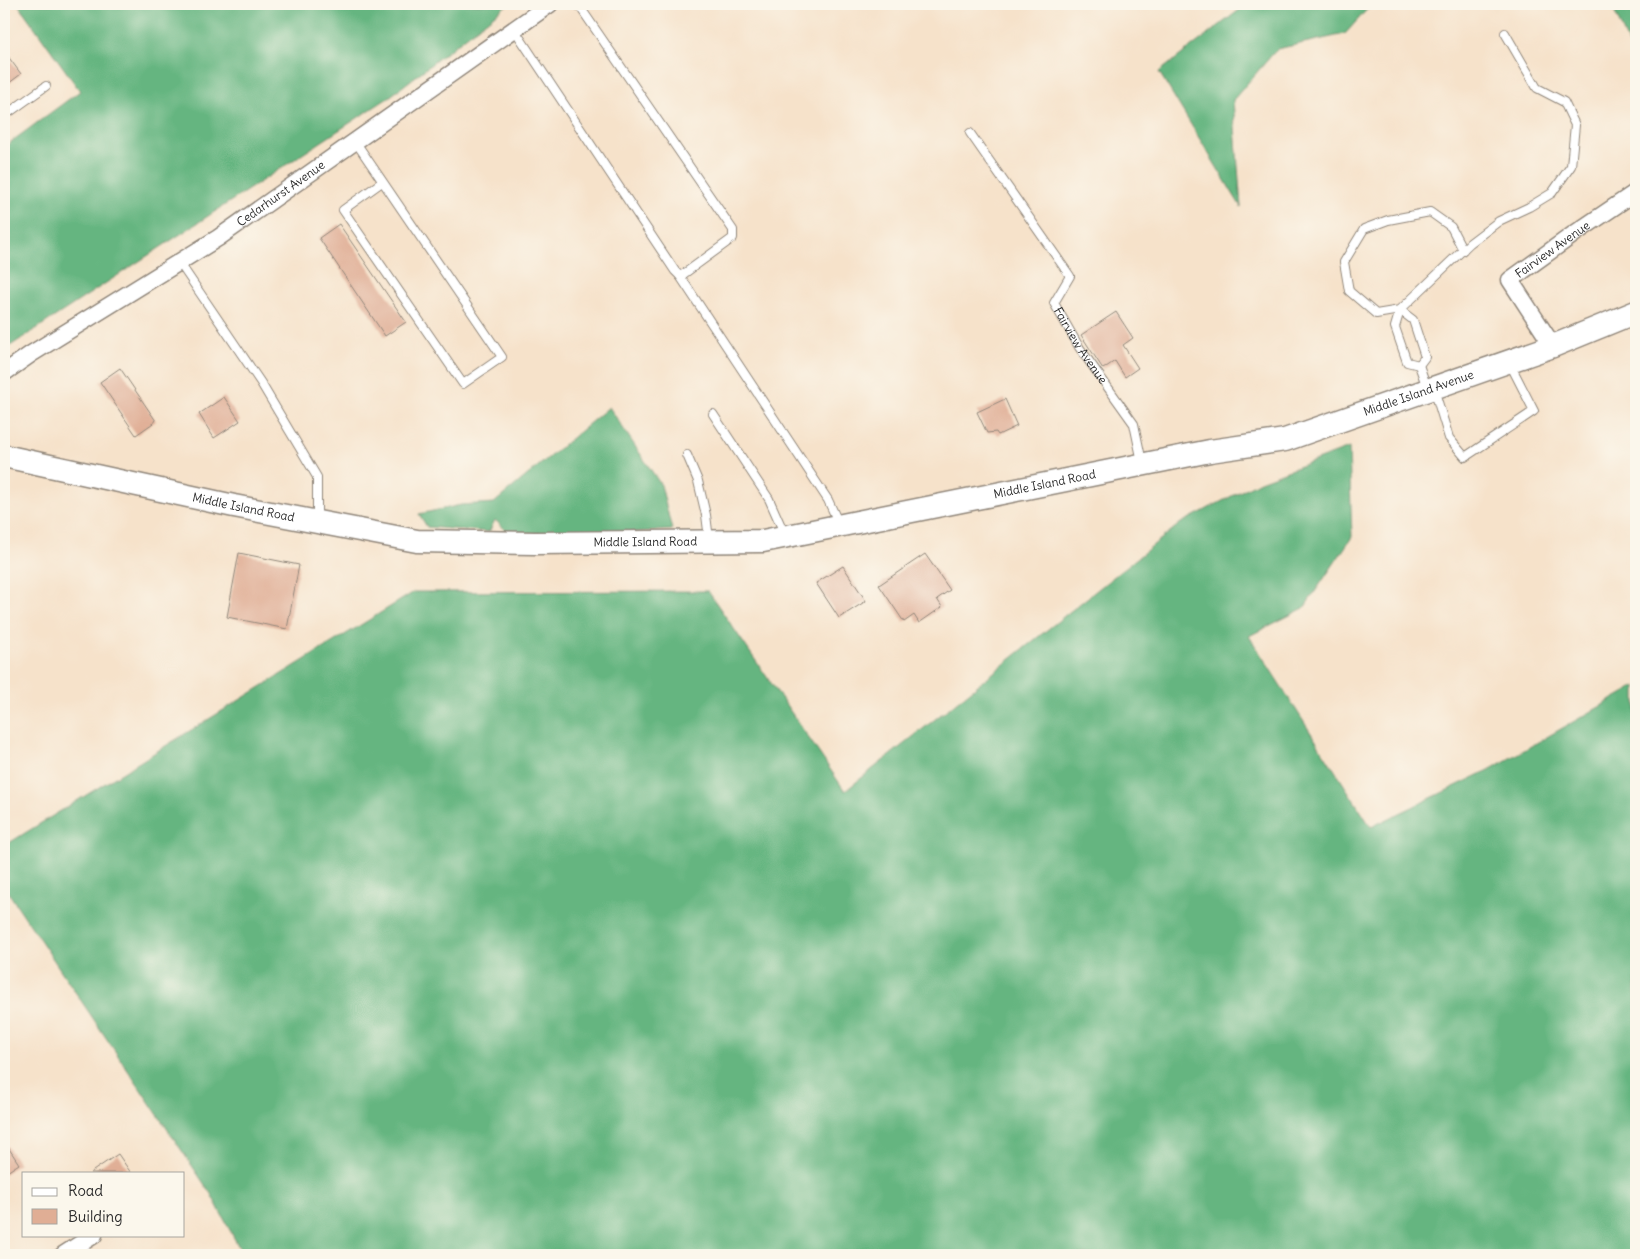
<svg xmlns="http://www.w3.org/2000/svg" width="1640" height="1259" font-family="Delius,sans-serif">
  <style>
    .forest { fill: #65b580; stroke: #487056 }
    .building { fill: #e0ae95 }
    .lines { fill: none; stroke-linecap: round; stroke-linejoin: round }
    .lane-casing { stroke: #90867a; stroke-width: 10 }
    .street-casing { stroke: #90867a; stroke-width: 19 }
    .secondary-casing { stroke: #90867a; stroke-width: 25 }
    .lane { stroke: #fff; stroke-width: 8 }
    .street { stroke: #fff; stroke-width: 16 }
    .secondary { stroke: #fff; stroke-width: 22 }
    .labels { text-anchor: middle; stroke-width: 4.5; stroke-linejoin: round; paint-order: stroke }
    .street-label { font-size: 12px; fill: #2b2b2b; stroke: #fbf7ec }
  </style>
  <rect width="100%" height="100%" fill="#fbf7ec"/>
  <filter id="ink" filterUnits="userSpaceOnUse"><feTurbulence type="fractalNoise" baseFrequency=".02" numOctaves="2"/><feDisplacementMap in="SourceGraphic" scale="10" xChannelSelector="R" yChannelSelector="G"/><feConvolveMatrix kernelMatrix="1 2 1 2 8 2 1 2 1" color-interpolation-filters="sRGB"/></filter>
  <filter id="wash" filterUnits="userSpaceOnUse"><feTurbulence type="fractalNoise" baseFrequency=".0096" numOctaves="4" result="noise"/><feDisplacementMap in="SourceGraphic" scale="20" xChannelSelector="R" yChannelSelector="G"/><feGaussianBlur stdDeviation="1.12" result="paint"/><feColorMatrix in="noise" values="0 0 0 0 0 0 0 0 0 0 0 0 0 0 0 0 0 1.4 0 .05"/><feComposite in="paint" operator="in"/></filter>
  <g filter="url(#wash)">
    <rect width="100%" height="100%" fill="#f6e2ca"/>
    <path class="forest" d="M18 4H508L388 98 4 350V147L80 91Z
      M1247 4H1372L1345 34 1277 49 1233 100 1241 207 1159 72Z
      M1611 4H1636V61Z
      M609 407 661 485 672 530 590 535 508 532 495 520 489 532 427 527 419 514 461 505 494 503Z
      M1349 448 1352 537 1304 608 1249 636 1371 827 1489 770 1636 686V1255H243L211 1194 4 886V846L414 592 708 591 845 791 1181 523 1260 481Z"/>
    <g id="blocks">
      <path class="building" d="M4 51 21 74 4 87Z
        M339 224 406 322 385 336 319 238Z
        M1116 312 1133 338 1123 345 1138 368 1125 377 1115 361 1103 369 1081 335Z
        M120 368 156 421 136 435 100 382Z
        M224 397 240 421 214 438 199 414Z
        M1005 399 1017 426 998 435 996 432 987 433 977 412Z
        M239 553 299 565 287 629 227 617Z
        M925 554 950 590 937 599 942 607 919 623 914 615 904 622 879 585Z
        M843 566 866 601 839 618 816 583Z
        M4 1141 19 1164 4 1174Z
        M118 1154 131 1173H90Z"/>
    </g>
  </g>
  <g filter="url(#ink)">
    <use href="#blocks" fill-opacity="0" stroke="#90867a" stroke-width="1"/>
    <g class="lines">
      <g class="lane-casing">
        <g id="lane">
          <path d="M514 29 675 271 680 276 685 273 733 238V230L578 4"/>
          <path d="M4 116 46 86"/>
          <path id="s1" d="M970 133 1070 276 1054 303 1079 347 1134 424 1142 462"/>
          <path d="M355 141 502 357 463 384 343 210 382 182"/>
          <path d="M179 262 261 383 317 477V520"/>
          <path d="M680 276 828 500 839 524"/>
          <path d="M1419 365 1407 362 1395 327 1400 310 1470 243 1499 221 1529 207 1552 193 1571 166 1575 125 1564 102 1537 88 1505 33"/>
          <path d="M1419 365 1425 357 1413 320 1400 310 1376 314 1349 291 1344 262 1364 229 1388 220 1430 212 1451 227 1463 250"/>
          <path d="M1419 365 1427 388"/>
          <path d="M1434 389 1449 438 1465 457 1534 411 1510 364"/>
          <path d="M713 414 769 499 785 535"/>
          <path d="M687 455 698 481 706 515 709 539"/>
        </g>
      </g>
      <g class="street-casing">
        <g id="street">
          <path id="s2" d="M1553 346 1510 280 1574 234 1636 192"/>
          <path id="s3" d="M4 373 31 354 218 238 550 4"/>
          <path d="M63 1255 94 1235"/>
        </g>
      </g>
      <g class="secondary-casing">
        <g id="secondary">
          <path id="s4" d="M4 456 234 506 417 541 535 543 763 541 1210 451 1285 440 1553 346 1636 312"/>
        </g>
      </g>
      <use href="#lane" class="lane"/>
      <use href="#street" class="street"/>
      <use href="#secondary" class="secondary"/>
    </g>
  </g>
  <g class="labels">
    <g class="street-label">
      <text dy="4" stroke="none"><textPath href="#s3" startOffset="330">Cedarhurst Avenue</textPath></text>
      <text dy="4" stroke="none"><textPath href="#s2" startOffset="131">Fairview Avenue</textPath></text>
      <text dy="4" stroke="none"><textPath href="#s1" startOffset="256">Fairview Avenue</textPath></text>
      <text dy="4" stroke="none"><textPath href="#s4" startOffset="1441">Middle Island Avenue</textPath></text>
      <text dy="4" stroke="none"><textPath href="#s4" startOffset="1055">Middle Island Road</textPath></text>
      <text dy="4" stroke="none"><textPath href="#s4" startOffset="245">Middle Island Road</textPath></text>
      <text dy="4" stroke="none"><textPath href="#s4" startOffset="650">Middle Island Road</textPath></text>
    </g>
  </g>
  <rect width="1640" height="1259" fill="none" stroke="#fbf7ec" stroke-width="20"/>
  <rect x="22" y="1172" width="162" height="65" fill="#fbf7ec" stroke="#a8a59f"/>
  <rect x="32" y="1188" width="25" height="8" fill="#ffffff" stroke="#a8a59f"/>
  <text x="68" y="1196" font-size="15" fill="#2b2b2b">Road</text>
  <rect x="32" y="1209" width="25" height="15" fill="#e0ae95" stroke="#a8a59f"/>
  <text x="68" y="1222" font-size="15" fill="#2b2b2b">Building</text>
</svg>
